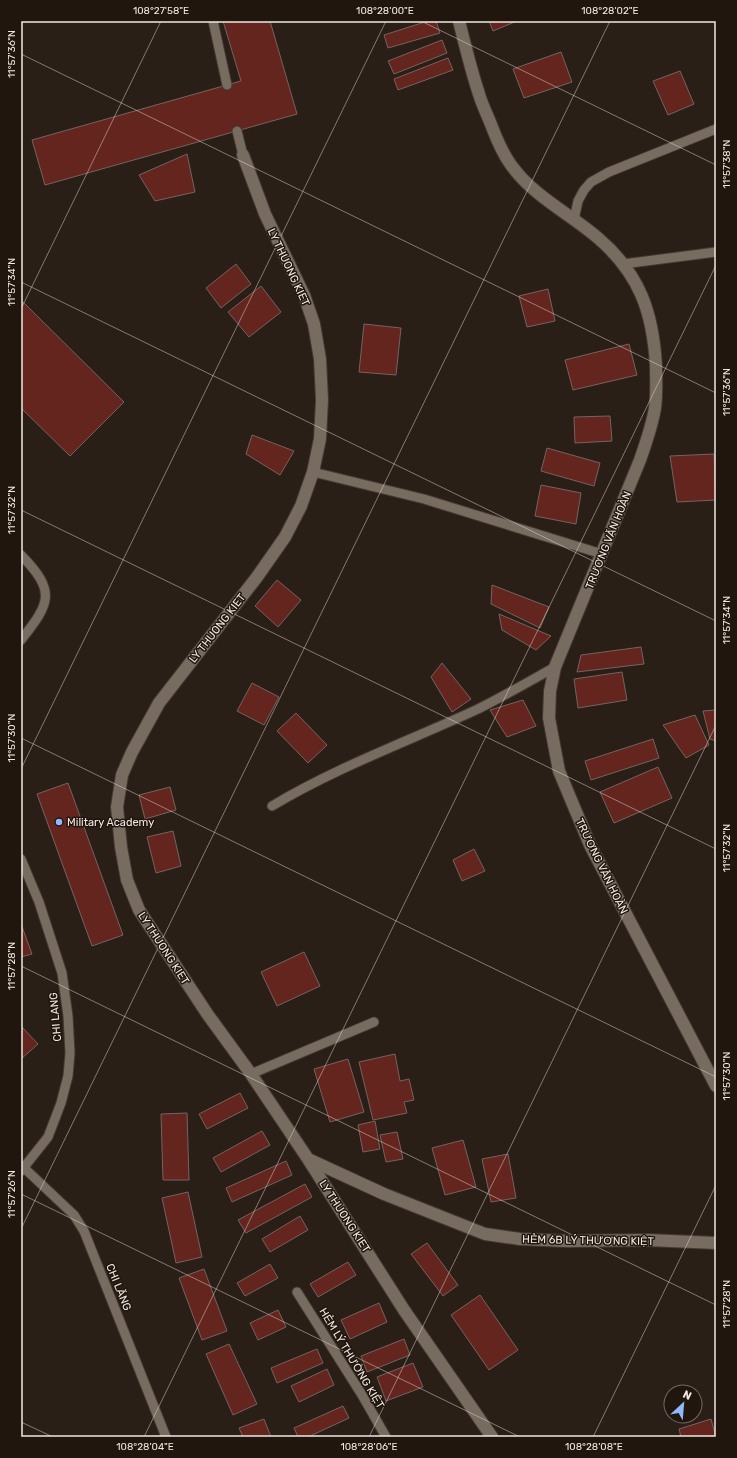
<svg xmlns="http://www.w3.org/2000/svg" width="737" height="1458" font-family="Rubik,sans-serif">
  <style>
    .building { fill: #63251e; stroke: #756360 }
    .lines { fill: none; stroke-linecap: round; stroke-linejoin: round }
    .service-casing { stroke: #433a34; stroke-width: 11 }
    .minor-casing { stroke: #433a34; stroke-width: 14 }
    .service { stroke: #786b60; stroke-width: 9 }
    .minor { stroke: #786b60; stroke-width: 12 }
    .ticks { fill: none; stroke: #f0e9e3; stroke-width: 1; stroke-opacity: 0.45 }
    .poi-dot { fill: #91b8fd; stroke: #20160d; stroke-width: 1.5 }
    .labels { text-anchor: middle; stroke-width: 3; stroke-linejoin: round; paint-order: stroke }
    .street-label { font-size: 11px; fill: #f0e9e3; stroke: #20160d }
    .poi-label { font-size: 11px; fill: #f0e9e3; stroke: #20160d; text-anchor: start }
    .neatline { fill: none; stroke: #f0e9e3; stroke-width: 1.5 }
    .ticks-label { font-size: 10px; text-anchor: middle; fill: #f0e9e3 }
  </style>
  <rect width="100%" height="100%" fill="#2a1f16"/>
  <path class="building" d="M223 21H270L297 114 45 185 32 140 241 81Z
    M428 21H436L440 33 388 48 384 35Z
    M489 21H517L493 31Z
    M442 40 447 53 394 74 388 61Z
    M561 52 572 82 524 98 513 69Z
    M448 58 453 70 398 90 394 79Z
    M680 71 694 104 668 115 653 81Z
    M187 154 195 192 155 201 139 175Z
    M236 264 251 284 221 308 206 288Z
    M261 286 281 312 249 337 228 312Z
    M548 289 555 321 527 327 519 296Z
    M21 300 124 402 70 456 21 408Z
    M364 324 401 328 396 375 359 372Z
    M629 344 637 375 573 390 565 360Z
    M610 416 612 441 575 443 574 417Z
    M252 435 294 451 280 475 246 454Z
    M547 448 600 463 594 486 541 471Z
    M714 454 716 500 677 502 670 456Z
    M541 485 581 493 576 524 535 516Z
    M277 580 301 600 278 627 255 606Z
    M492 585 549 607 540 628 491 604Z
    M499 614 551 636 536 650 502 630Z
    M641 647 644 664 577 672 581 655Z
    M442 663 471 699 452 712 431 677Z
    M622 672 627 700 578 708 574 679Z
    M252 683 279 697 264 725 237 711Z
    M523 700 536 726 507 737 490 710Z
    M716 710V741L710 739 703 711Z
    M296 713 327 745 308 763 277 731Z
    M695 715 709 745 686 758 663 725Z
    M653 739 659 758 591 780 585 761Z
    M658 767 672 798 614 823 600 792Z
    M68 783 123 935 92 946 37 794Z
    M170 787 176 810 145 819 139 795Z
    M173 831 181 866 156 873 147 837Z
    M474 849 485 871 462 881 453 860Z
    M21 924 32 954 21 957Z
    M304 952 320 986 277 1006 261 972Z
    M21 1026 38 1044 21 1059Z
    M395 1054 400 1081 409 1079 414 1100 404 1102 407 1113 373 1120 359 1062Z
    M348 1059 364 1112 330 1122 314 1069Z
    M240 1093 248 1108 207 1129 199 1114Z
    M187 1113 189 1180H163L161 1114Z
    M375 1121 380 1149 363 1152 358 1125Z
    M262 1131 270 1145 221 1172 213 1158Z
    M397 1132 403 1159 386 1162 380 1135Z
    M463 1140 476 1187 445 1195 432 1148Z
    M508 1154 516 1198 491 1202 482 1159Z
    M286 1161 292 1175 232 1202 226 1188Z
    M305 1184 312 1197 246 1233 238 1220Z
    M188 1192 202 1257 176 1263 162 1198Z
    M300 1216 308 1230 270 1252 262 1239Z
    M427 1243 458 1285 443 1296 411 1254Z
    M348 1262 356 1275 318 1297 310 1284Z
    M270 1264 278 1278 245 1296 237 1283Z
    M204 1269 227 1331 202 1340 179 1278Z
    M480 1295 518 1350 489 1370 451 1315Z
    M379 1303 387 1322 350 1339 341 1320Z
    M278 1310 286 1327 258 1340 250 1323Z
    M404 1339 410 1355 367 1372 361 1356Z
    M229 1344 257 1404 233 1415 206 1354Z
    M317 1349 323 1363 277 1383 271 1368Z
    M413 1363 423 1387 386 1401 377 1377Z
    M327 1369 334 1385 299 1402 291 1386Z
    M343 1406 349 1418 308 1437H298L294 1428Z
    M264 1419 271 1437H243L239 1428Z
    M711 1419 716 1437H681L679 1429Z"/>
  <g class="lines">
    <g class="service-casing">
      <path id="service" d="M213 21 227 85
        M237 131 243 155
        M574 220 578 201 584 190 591 182 609 172 716 129
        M623 264 716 252
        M313 472 424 499 602 554
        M21 555C57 592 50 603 21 640
        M272 806C337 767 409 741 478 709 504 696 530 681 555 667
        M21 859 39 902 62 973 68 1016 70 1053 68 1076 61 1103 48 1137 21 1171
        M251 1074 374 1022
        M21 1165 74 1215 84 1231 166 1437
        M297 1292 362 1395 386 1437"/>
    </g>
    <g class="minor-casing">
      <path id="minor" d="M459 21C465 45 471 70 479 94 482 105 488 116 492 127 497 140 503 154 511 165 534 197 569 213 598 238 640 274 653 313 656 366 656 380 657 394 655 408 652 426 646 443 640 460L555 667 550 691 549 718 559 771 590 845 716 1086
        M243 155 265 214 304 295 314 324 320 359 322 400 320 439 313 472 301 506 285 537 257 577 159 703 132 752 122 775 117 807 121 847 127 880 139 910 208 1015 251 1074 308 1159 404 1310 492 1437
        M308 1159 384 1194 485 1234 520 1239 567 1241 648 1240 716 1243"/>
    </g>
    <use href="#service" class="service"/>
    <use href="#minor" class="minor"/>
  </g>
  <path class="ticks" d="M421 21 716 165M21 54 716 393M21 282 716 621M21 309 161 21M21 510 716 849M21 738 716 1077M21 769 386 21M21 966 716 1305M21 1194 520 1437M21 1229 610 21M21 1422 53 1437M144 1437 716 265M369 1437 716 725M593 1437 716 1185"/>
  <circle class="poi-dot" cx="59" cy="822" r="4"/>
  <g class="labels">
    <g class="street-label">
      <text transform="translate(289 267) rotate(65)" y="4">LY THUONG KIET</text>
      <text transform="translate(608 540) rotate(-68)" y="4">TRƯƠNG VĂN HOÀN</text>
      <text transform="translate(217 628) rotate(-52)" y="4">LY THUONG KIET</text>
      <text transform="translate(602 866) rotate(64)" y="4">TRƯƠNG VĂN HOÀN</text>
      <text transform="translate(164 948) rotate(57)" y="4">LY THUONG KIET</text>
      <text transform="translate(55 1017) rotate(-95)" y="4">CHI LANG</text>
      <text transform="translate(345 1216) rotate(57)" y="4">LY THUONG KIET</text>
      <text transform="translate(588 1240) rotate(1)" y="4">HẺM 6B LÝ THƯƠNG KIỆT</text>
      <text transform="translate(119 1287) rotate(68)" y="4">CHI LĂNG</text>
      <text transform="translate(352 1358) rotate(59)" y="4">HẺM LÝ THƯỜNG KIỆT</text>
    </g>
    <g class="poi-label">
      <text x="67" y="826">Military Academy</text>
    </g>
  </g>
  <rect width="737" height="1458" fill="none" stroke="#20160d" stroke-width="44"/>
  <g transform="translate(683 1404) rotate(26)"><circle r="19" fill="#20160d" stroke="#736a63"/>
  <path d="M0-3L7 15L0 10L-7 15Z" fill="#91b8fd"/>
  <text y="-6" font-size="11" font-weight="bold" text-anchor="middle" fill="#f0e9e3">N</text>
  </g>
  <rect x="22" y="22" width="693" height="1414" class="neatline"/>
  <g class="ticks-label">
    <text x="161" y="14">108°27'58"E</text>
    <text x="385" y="14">108°28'00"E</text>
    <text x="610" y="14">108°28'02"E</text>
    <text transform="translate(11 54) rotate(-90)" y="4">11°57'36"N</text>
    <text transform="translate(726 164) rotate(-90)" y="4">11°57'38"N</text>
    <text transform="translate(11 282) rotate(-90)" y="4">11°57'34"N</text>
    <text transform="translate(726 392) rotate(-90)" y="4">11°57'36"N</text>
    <text transform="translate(11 510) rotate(-90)" y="4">11°57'32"N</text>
    <text transform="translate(726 620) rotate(-90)" y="4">11°57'34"N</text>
    <text transform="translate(11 738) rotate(-90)" y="4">11°57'30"N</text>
    <text transform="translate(726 848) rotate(-90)" y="4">11°57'32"N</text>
    <text transform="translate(11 966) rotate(-90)" y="4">11°57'28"N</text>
    <text transform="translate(726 1076) rotate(-90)" y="4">11°57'30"N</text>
    <text transform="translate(11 1194) rotate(-90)" y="4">11°57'26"N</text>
    <text transform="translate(726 1304) rotate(-90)" y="4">11°57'28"N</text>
    <text x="145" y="1450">108°28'04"E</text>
    <text x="369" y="1450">108°28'06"E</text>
    <text x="594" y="1450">108°28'08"E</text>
  </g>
</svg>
